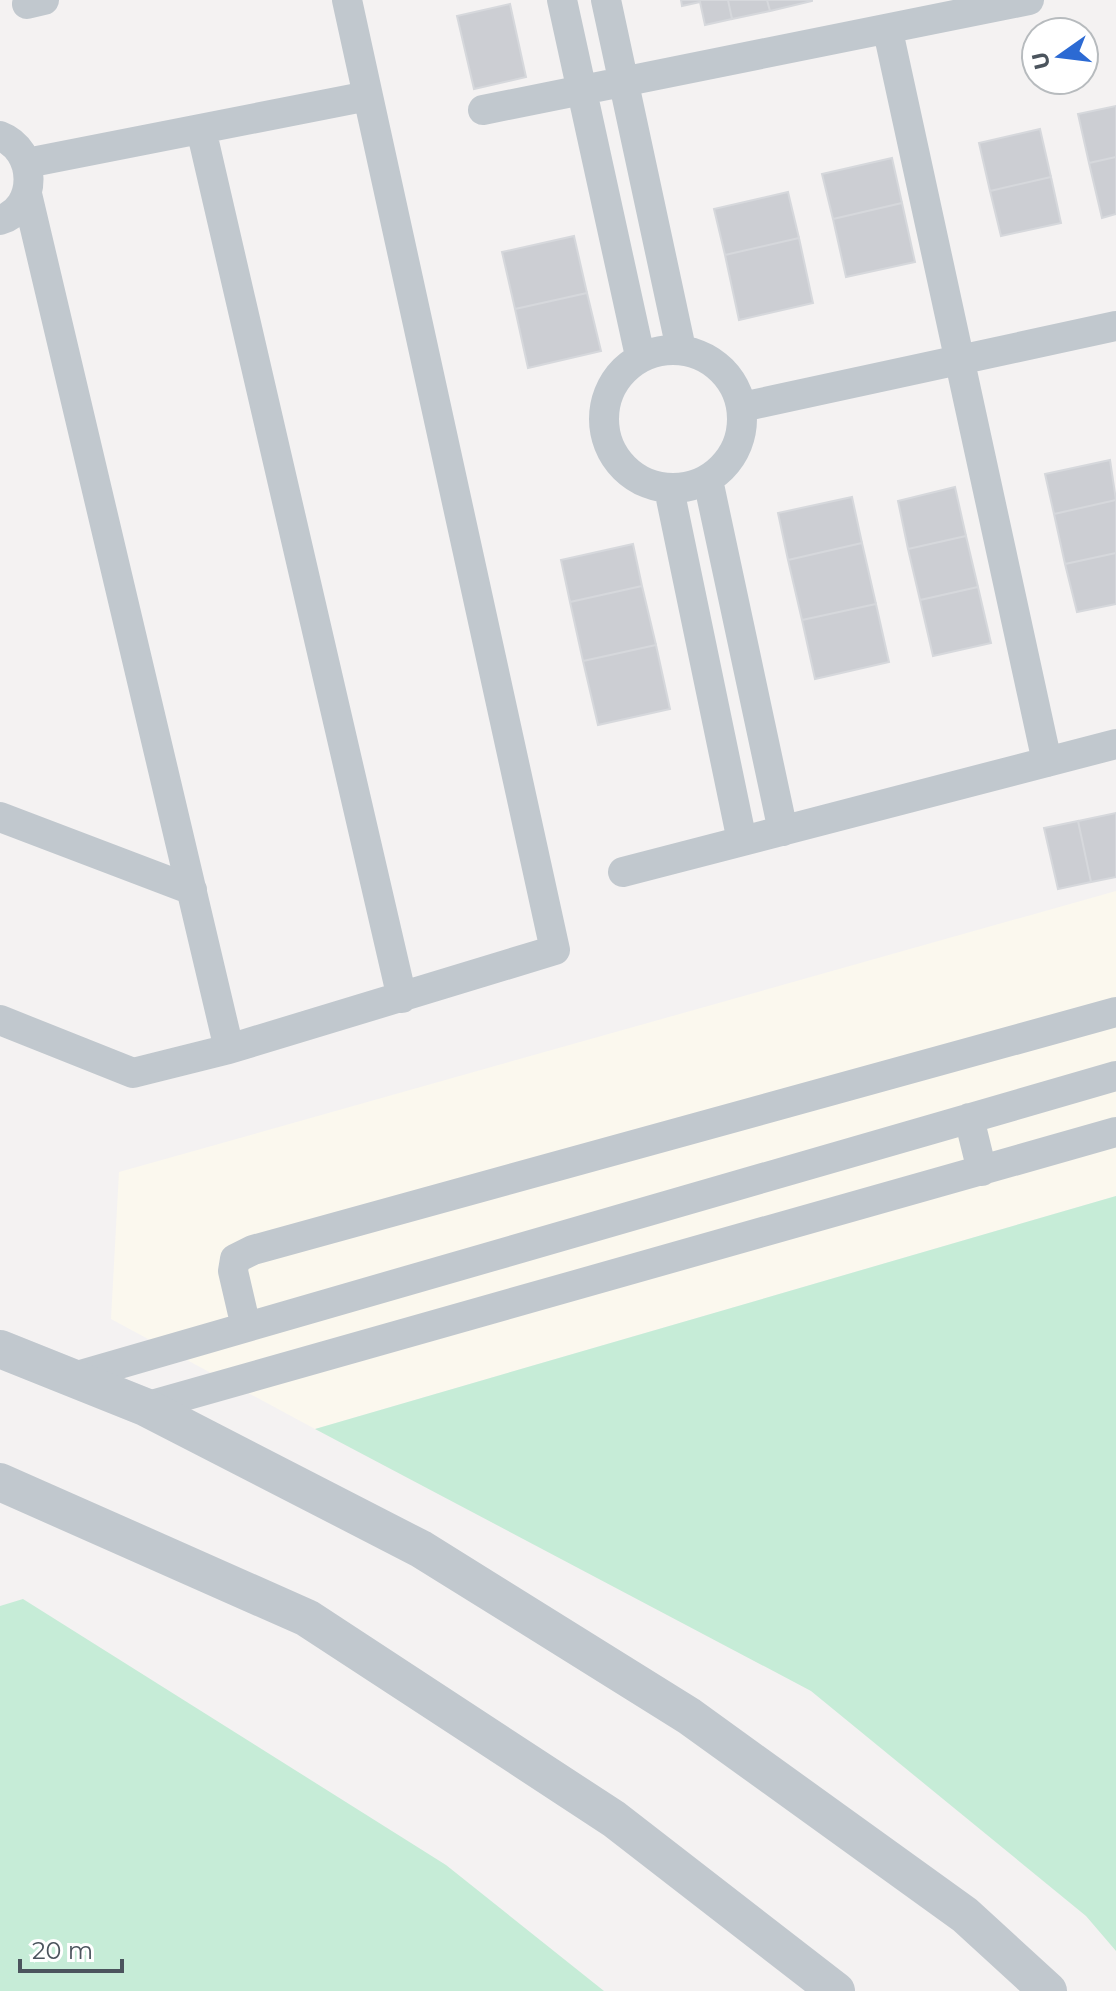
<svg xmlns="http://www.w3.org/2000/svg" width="1116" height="1991" font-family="Montserrat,sans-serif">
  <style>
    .commercial { fill: #fbf8ee }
    .green { fill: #c6ecd7 }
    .building { fill: #ccced3; stroke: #d6d8dc; stroke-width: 2 }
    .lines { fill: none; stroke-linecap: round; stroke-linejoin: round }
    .minor { stroke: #c1c8ce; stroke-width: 30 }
    .tertiary { stroke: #c1c8ce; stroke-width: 38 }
  </style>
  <rect width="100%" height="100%" fill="#f4f2f2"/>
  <path class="commercial" d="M1116 891V1196L315 1429 111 1319 119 1172Z"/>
  <path class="green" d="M1116 1196V1951L1086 1916 811 1691 315 1429Z
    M23 1599 446 1865 604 1991H0V1606Z"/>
  <path class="building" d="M681 0H728L732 19 705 25 700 2 682 6Z
    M728 0H767L770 11 732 19Z
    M767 0H812V1L770 11Z
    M510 4 526 77 474 89 457 16Z
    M1116 106V157L1089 163 1078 114Z
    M1040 129 1051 177 990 191 979 143Z
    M1116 157V214L1102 218 1089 163Z
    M892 158 902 203 833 219 822 174Z
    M1051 177 1061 223 1001 236 990 191Z
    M788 192 799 238 725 255 714 209Z
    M902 203 915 262 846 277 833 219Z
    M574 236 587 293 515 309 502 252Z
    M799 238 813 303 739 320 725 255Z
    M587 293 601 351 528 368 515 309Z
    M1110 460 1116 500 1054 514 1045 474Z
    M955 487 966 536 908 549 898 501Z
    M852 497 862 543 788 560 778 513Z
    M1116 500V553L1065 564 1054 514Z
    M966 536 978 587 920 600 908 549Z
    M862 543 876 604 802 620 788 560Z
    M633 544 642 586 570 602 561 560Z
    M1116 553V604L1077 612 1065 564Z
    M642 586 656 645 583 661 570 602Z
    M978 587 991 643 933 656 920 600Z
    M876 604 889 662 815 679 802 620Z
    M656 645 670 709 598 725 583 661Z
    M1116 813V877L1091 882 1078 821Z
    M1078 821 1091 882 1058 889 1044 828Z"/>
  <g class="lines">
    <path class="minor" d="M562 0 640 356
      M606 0 681 349
      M27 4 44 0
      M888 31 1047 762
      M483 110 1029 0
      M201 129 402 998
      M0 136C37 150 39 208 0 220
      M27 163 368 96
      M604 419a69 69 0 1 1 138 0a69 69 0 1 1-138 0Z
      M742 407 1116 326
      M708 480 783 831
      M669 489 742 841
      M0 817 192 890
      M623 872 1116 744
      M0 1020 133 1073 229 1049 27 194
      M229 1049 555 950 347 0
      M969 1118 982 1171
      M246 1327 233 1271 235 1259 253 1250 1116 1012
      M74 1377 1116 1076
      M145 1407 1116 1132"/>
    <path class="tertiary" d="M0 1349 145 1407 421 1549 689 1716 965 1915 1048 1991
      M0 1482 307 1618 614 1819 836 1991"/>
  </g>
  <g transform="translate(1060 56) rotate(256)"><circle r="38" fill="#ffffff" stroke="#b7bbbe" stroke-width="2"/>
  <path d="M0-6L14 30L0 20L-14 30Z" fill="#2c6ad3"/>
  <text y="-12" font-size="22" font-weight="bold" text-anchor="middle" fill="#4b545d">U</text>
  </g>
  <path d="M20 1959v12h102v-12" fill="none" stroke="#4b545d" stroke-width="4"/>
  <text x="32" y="1959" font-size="24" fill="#4b545d" stroke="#ffffff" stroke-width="6" paint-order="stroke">20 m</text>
</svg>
